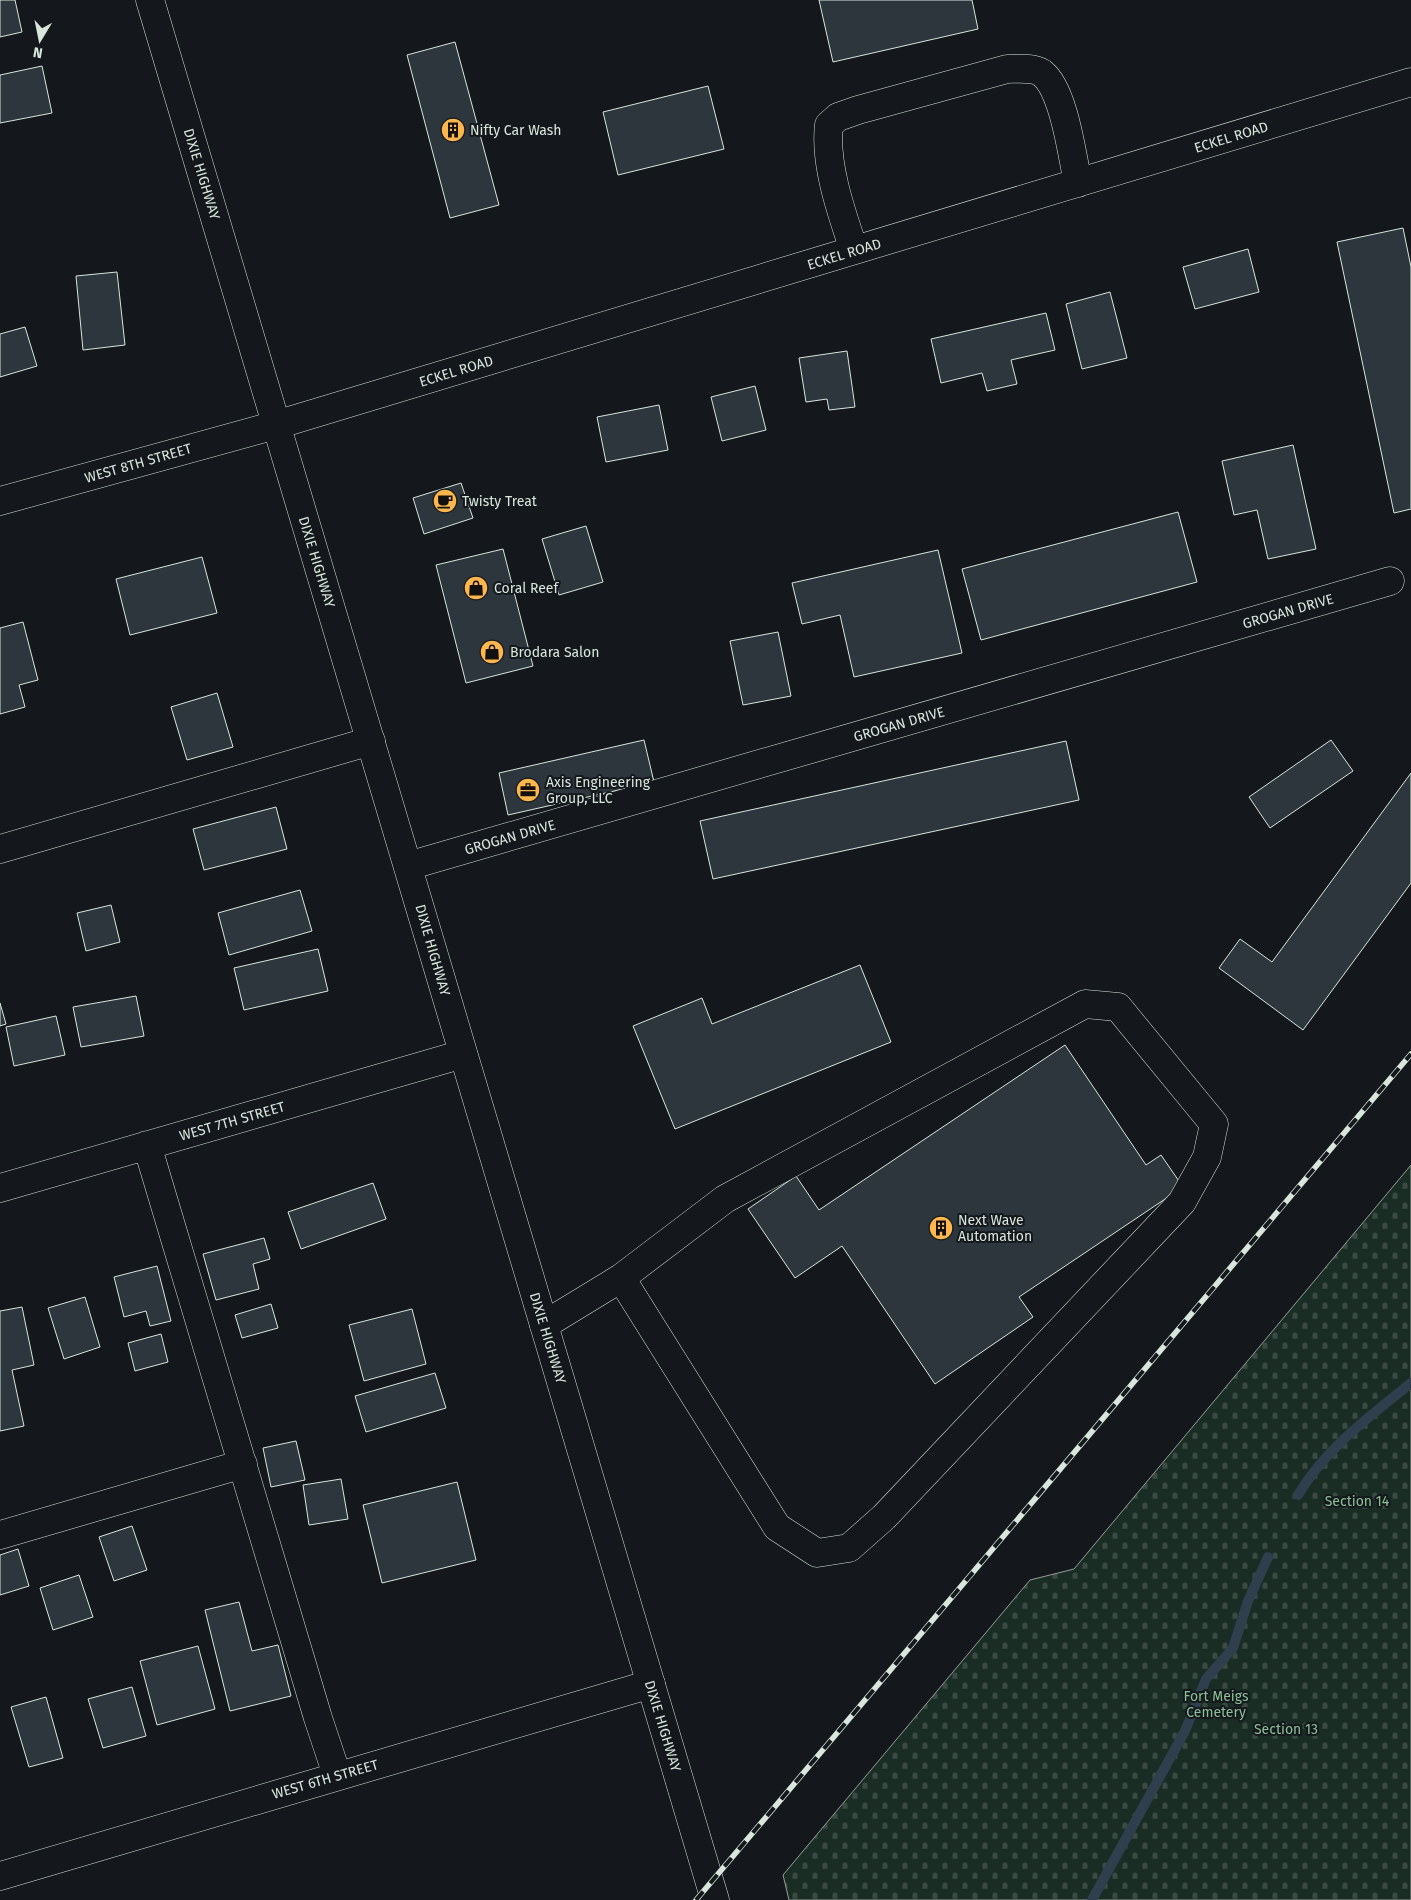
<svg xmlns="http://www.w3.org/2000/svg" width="1411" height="1900" font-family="'Fira Sans',sans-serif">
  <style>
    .cemetery { fill: url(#cemetery-stones); stroke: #939e99 }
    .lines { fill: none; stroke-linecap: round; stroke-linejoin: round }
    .stream { stroke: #2f3f4d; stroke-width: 10 }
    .building { fill: #2c363c; stroke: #d8e6dc }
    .minor-casing { stroke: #d8e6dc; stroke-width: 29 }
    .major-casing { stroke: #d8e6dc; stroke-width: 29 }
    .minor { stroke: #14181c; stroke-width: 28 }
    .major { stroke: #14181c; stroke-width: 28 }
    .rail-casing { stroke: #d8e6dc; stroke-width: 5.5 }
    .rail { stroke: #14181c; stroke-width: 4; stroke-dasharray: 11; stroke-linecap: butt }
    .labels { text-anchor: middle; stroke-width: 4; stroke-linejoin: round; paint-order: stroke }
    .poi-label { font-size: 14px; fill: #d8e6dc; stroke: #14181c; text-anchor: start }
    .street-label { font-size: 14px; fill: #d8e6dc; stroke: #14181c }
    .park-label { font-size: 14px; fill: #8ac095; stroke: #14181c }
  </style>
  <defs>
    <pattern id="cemetery-stones" width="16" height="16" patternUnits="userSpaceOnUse" patternTransform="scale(1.25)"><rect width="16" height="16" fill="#1a2d24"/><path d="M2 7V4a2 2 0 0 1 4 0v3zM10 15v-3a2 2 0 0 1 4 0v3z" fill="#3b4b43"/></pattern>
  </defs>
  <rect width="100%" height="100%" fill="#14181c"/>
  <path class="cemetery" d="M1411 1165V1900H789L783 1875 1030 1580 1074 1569Z"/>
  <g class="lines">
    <path class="stream" d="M1298 1495C1326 1448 1369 1417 1411 1383
      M1092 1900 1185 1731 1206 1679 1233 1648 1248 1601 1268 1557"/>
  </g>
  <path class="building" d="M0 0H15L22 32 0 37Z
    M819 0H972L978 29 833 62Z
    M455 42 499 205 450 218 407 55Z
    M42 66 52 113 0 123V75Z
    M708 86 724 149 618 175 603 112Z
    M1403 228 1411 267V509L1394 513 1337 242Z
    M1248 249 1259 292 1195 309 1183 267Z
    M117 272 125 345 83 350 76 276Z
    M1110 292 1127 358 1082 369 1066 304Z
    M1046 313 1055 350 1011 360 1017 384 987 391 982 373 941 383 931 339Z
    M25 327 37 366 0 377V334Z
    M847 351 855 407 829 410 827 399 806 402 799 358Z
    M755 386 766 430 722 441 711 397Z
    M659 405 668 450 606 462 597 417Z
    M1293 445 1316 549 1268 559 1257 510 1234 515 1222 461Z
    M461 483 473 518 424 534 413 498Z
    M1178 512 1197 582 981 640 962 569Z
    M586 526 603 582 559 595 542 539Z
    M503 549 533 666 466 683 436 565Z
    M938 550 962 653 854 677 840 615 802 624 792 583Z
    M202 557 217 613 130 635 116 579Z
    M23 622 38 680 19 685 25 707 0 714V628Z
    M778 632 791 696 743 705 730 641Z
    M217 693 233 747 187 760 171 707Z
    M644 740 654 782 508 815 499 773Z
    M1331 740 1353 771 1270 828 1249 797Z
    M1066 741 1079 800 713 879 700 821Z
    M1411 773V883L1303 1030 1219 968 1240 939 1272 962Z
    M276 807 287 849 204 870 193 829Z
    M300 890 312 931 229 955 218 913Z
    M111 905 120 942 86 951 77 913Z
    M318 949 328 991 244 1010 234 968Z
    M860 965 891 1042 675 1129 633 1026 702 998 712 1024Z
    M136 996 144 1036 81 1047 73 1007Z
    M0 1003 6 1024 0 1026Z
    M56 1016 65 1055 14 1066 6 1027Z
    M1065 1045 1146 1165 1161 1155 1183 1187 1019 1297 1033 1317 935 1384 842 1246 795 1278 748 1209 796 1176 819 1210Z
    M373 1183 386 1219 301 1249 288 1212Z
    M264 1238 270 1259 253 1264 259 1289 216 1300 203 1254Z
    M157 1266 171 1321 150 1326 146 1311 124 1317 114 1277Z
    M85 1297 100 1347 64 1359 48 1308Z
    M271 1304 278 1328 242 1338 235 1315Z
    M22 1307 34 1365 12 1370 24 1426 0 1431V1311Z
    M412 1309 426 1364 364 1381 349 1325Z
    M161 1334 168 1362 135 1371 128 1343Z
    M435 1373 446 1408 366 1432 355 1396Z
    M296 1441 305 1480 271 1487 263 1448Z
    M341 1479 348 1519 309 1525 303 1485Z
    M457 1482 476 1560 382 1583 363 1505Z
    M132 1526 147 1570 114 1581 99 1537Z
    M18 1549 29 1586 0 1595V1555Z
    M79 1575 93 1617 53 1630 40 1588Z
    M239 1602 252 1651 278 1645 291 1696 230 1711 205 1610Z
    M198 1646 215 1709 157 1725 140 1661Z
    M132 1687 146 1736 103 1748 88 1699Z
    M46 1697 63 1758 29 1767 11 1707Z"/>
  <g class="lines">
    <g class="minor-casing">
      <path id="minor" d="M854 250C842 214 824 164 829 125L838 117 858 110 1007 69C1017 69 1033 67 1042 73 1064 90 1072 155 1078 183
        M0 501 276 425 1411 82
        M0 849 371 741
        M408 866 1390 581
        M147 1145 318 1718 337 1775
        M0 1188 463 1054
        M544 1325 621 1278 725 1199 1085 1004 1118 1007 1214 1124 1207 1157 1182 1202 884 1517 849 1548 817 1553 777 1527 621 1278
        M0 1535 243 1464
        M0 1876 651 1684"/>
    </g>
    <g class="major-casing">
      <path id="major" d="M150 0 715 1900"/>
    </g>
    <use href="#minor" class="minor"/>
    <use href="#major" class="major"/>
    <g class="rail-casing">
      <path id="rail" d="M696 1900 1411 1054"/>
    </g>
    <use href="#rail" class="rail"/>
  </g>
  <defs>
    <g id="building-disc" transform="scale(1.25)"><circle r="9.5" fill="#ffb74d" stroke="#14181c"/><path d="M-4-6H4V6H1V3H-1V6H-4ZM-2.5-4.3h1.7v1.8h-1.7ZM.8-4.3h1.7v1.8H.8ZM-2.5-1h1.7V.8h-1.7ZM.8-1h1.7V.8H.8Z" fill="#111"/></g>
    <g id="cafe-disc" transform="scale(1.25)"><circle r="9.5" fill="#ffb74d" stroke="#14181c"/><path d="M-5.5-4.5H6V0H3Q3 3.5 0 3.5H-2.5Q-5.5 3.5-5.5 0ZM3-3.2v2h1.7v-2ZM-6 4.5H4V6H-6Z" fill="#111"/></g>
    <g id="shop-disc" transform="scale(1.25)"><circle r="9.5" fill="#ffb74d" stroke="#14181c"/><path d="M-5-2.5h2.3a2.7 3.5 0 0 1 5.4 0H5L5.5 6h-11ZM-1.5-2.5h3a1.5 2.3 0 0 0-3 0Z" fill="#111"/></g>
    <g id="office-disc" transform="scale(1.25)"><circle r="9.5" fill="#ffb74d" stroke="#14181c"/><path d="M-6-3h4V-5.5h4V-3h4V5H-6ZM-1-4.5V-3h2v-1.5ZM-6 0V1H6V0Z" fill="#111"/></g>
  </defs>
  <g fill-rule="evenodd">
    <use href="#building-disc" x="453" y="130"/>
    <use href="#cafe-disc" x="445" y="501"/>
    <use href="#shop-disc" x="476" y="588"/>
    <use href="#shop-disc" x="492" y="652"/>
    <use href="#office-disc" x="528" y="790"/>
    <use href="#building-disc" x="941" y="1228"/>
  </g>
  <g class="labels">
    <g class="poi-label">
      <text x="470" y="135">Nifty Car Wash</text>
      <text x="462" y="506">Twisty Treat</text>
      <text x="494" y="593">Coral Reef</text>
      <text x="510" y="657">Brodara Salon</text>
      <text x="546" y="787">Axis Engineering<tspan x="546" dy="16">Group, LLC</tspan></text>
      <text x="958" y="1225">Next Wave<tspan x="958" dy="16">Automation</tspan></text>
    </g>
    <g class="street-label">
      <text transform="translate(1231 137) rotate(-17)" y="5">ECKEL ROAD</text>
      <text transform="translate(202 174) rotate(73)" y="5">DIXIE HIGHWAY</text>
      <text transform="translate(844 254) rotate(-17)" y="5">ECKEL ROAD</text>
      <text transform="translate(456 371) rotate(-17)" y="5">ECKEL ROAD</text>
      <text transform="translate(138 463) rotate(-16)" y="5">WEST 8TH STREET</text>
      <text transform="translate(317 562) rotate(73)" y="5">DIXIE HIGHWAY</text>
      <text transform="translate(1288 611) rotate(-16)" y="5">GROGAN DRIVE</text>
      <text transform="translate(899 724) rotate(-16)" y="5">GROGAN DRIVE</text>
      <text transform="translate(510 837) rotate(-16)" y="5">GROGAN DRIVE</text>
      <text transform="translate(433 950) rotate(74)" y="5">DIXIE HIGHWAY</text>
      <text transform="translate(232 1121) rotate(-16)" y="5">WEST 7TH STREET</text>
      <text transform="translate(548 1338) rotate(73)" y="5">DIXIE HIGHWAY</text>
      <text transform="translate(663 1726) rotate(73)" y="5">DIXIE HIGHWAY</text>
      <text transform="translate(325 1779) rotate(-16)" y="5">WEST 6TH STREET</text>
    </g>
    <g class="park-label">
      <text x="1357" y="1506">Section 14</text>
      <text x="1216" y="1701">Fort Meigs<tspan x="1216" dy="16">Cemetery</tspan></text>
      <text x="1286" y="1734">Section 13</text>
    </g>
  </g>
  <g transform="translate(40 40) rotate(190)" stroke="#14181c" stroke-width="4" paint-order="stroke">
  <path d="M0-4L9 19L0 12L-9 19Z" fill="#d8e6dc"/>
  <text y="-8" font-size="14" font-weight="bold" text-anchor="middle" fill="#d8e6dc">N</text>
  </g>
</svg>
